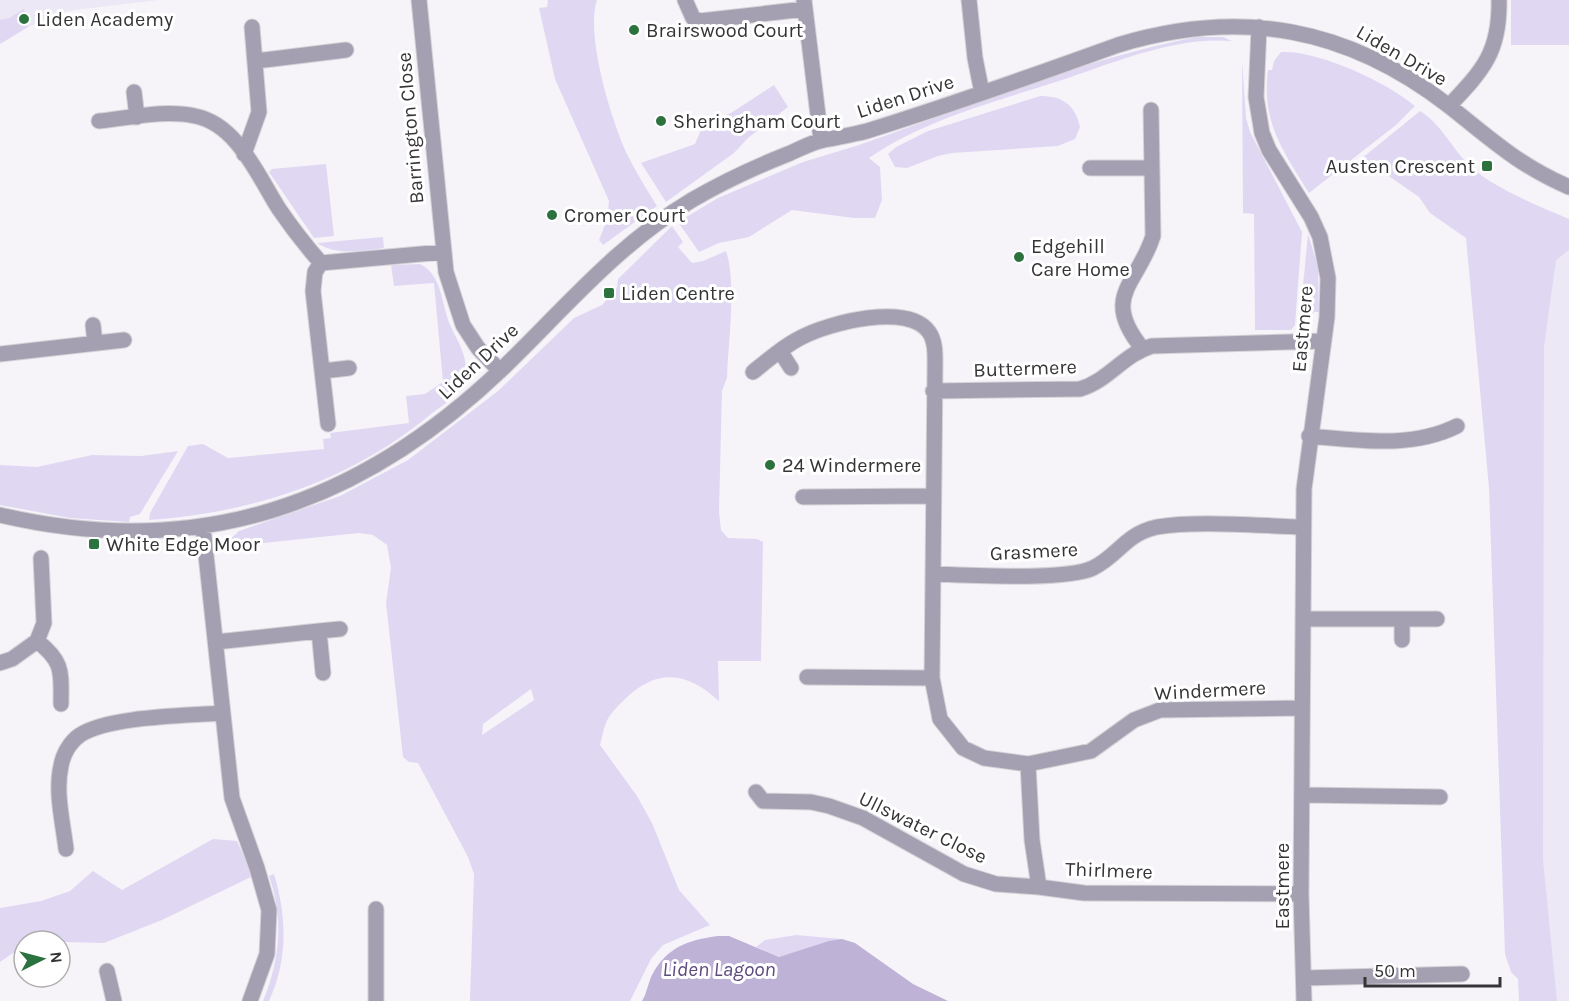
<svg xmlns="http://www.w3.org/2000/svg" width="1569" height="1001" font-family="Karla,sans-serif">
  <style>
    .built { fill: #ece8f5 }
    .green { fill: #e0d8f3; fill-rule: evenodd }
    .water { fill: #beb2d7 }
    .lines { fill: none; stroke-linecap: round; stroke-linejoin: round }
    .minor-casing { stroke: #d3d2d6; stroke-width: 17 }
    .minor { stroke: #a5a0b1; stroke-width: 15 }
    .poi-dot { fill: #2c723f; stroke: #fff; stroke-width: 2 }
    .labels { text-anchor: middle; stroke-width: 6; stroke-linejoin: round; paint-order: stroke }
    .poi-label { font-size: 20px; fill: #353537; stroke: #fff; text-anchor: start }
    .street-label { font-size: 20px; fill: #353537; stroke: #fff }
    .water-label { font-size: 21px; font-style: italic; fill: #5d4b7e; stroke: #fff }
  </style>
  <rect width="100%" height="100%" fill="#f6f4f9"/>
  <path class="built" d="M0 0H159L67 11 28 27 0 44Z
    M1569 229V1001H1525L1541 275Z"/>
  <path class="green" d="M548 0H597C585 35 612 124 629 158 637 174 647 190 657 206L603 245 599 240 607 220 609 201 555 79 539 8 547 7Z
    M1511 0H1569V45H1511Z
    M24 9 28 27 0 44V20L9 18Z
    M1196 37H1223L1232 41C1175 36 1113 63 1059 81 995 102 926 119 869 158L880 167 882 200 875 218H854L792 210 749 237 719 243 699 252 678 222 718 198 803 162 859 145C968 107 1083 59 1196 37Z
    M1281 52C1318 50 1387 82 1415 106L1396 125 1309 193C1283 151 1261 122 1268 70H1272L1274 61Z
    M1242 60 1246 118 1250 132 1302 232 1295 325 1291 330H1255L1254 214 1243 213Z
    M774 85 788 107 748 138 734 153 666 202 641 163 695 144 704 123 731 113Z
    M1040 96C1062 96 1075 104 1080 127L1075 139 1058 146 952 153 938 156 907 168 895 167 888 154 896 147 928 131Z
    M1420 111C1440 123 1451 146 1467 163 1487 185 1540 207 1569 219V250L1556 260 1544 347 1543 860 1557 1001H1519L1518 979 1511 972 1505 954 1489 488 1466 238 1430 213 1419 197 1370 163 1366 169 1356 163Z
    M326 164 334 236 314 238 269 172 272 169Z
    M672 226 683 242 678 247 692 263 703 261 726 251C737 284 728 342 727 378L722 391 719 512 721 530 728 538 757 539 763 542 761 661H718L719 701C688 673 659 667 626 698 619 705 610 713 606 723 603 730 602 738 600 745L637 796 652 823 679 890 710 925 663 945 651 959 630 1001H470L474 874 468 857 418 763 409 762 403 757 386 603 391 568 387 545 373 535 359 533 226 547 227 542 239 531 340 496 408 460 498 391 574 318 602 305 617 288 618 279ZM531 689 534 700 482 735 483 724Z
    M1308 234 1318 267 1319 312H1314L1307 325 1302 328 1299 327Z
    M383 237 384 248C361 251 337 256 317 243Z
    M420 264C443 275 441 305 451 327 459 344 469 358 465 378 462 394 443 405 431 414 351 481 252 513 149 520L150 513 188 446 203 444 228 458 324 449 323 439 331 438 330 433 409 423 406 396 425 394 443 382 434 283 394 286 391 265Z
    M178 451 140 514 130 517 129 522 70 518 0 505V465L37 467 92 455 141 456Z
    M213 839 237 841 253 876 162 920 104 943 24 941V950L13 953 0 962V908L41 901 70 891 93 871 122 890Z
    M274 874C287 917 288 960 269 1001H263C280 960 284 918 269 876Z
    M796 935 842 939 779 957 756 947 765 940Z"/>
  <path class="water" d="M718 936H729L779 957 829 941 842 939 855 943 913 984 948 1001H642C647 993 648 983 652 975 667 947 688 940 718 936Z"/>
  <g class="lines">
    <g class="minor-casing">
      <path id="minor" d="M419 0 446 272 463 325 478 348 500 371
        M685 0 693 18 700 21 805 9
        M804 0 821 140
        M969 0 975 58 982 93
        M1259 27 1256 97 1262 133 1269 150 1311 217 1320 237 1328 278 1327 317 1304 489 1301 894 1304 1001
        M256 61 346 50
        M134 92 137 117
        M1449 106C1483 70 1500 52 1499 0
        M99 121C130 118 165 109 195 116 237 124 258 176 279 209 292 228 306 246 321 263L443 252
        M244 154 259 112 252 27
        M1090 168H1152
        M321 263 315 272 313 291 328 424
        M93 325 95 343
        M1142 348C1100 296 1138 284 1153 236L1151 110
        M780 351 791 368
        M0 354 124 340
        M323 371 349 368
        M753 372C769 359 784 346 802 337 829 323 908 302 929 332 936 342 935 356 935 368L932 678 940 719 963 748 984 758 1028 764 1091 751 1134 720 1160 710 1302 708
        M933 391 1080 389C1108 381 1124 354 1152 346L1324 341
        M1309 436C1358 440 1411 449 1457 426
        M803 497 932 496
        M0 515C197 561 359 506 503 368 564 309 618 244 692 200 723 182 755 167 788 154 800 149 812 142 824 140 838 137 852 135 867 131 951 105 1035 75 1118 45 1241 8 1347 27 1449 106 1491 139 1518 165 1569 187
        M203 527 232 798 257 868 269 910 267 954 250 1001
        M41 558 44 623 37 641C64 662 61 672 61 704
        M933 574C966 575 1066 581 1093 568 1119 555 1125 534 1157 527 1197 520 1261 526 1303 527
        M1304 619H1437
        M1402 619V640
        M319 631 340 629
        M216 642 319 631 323 673
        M0 663 12 659 37 641
        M807 677 932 678
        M1028 764 1032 840 1039 887 1084 893 1301 894
        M756 792 763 801 811 802 829 806 863 818 964 874 996 884 1039 887
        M1304 795 1440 797
        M66 849C63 823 55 792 61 766 63 754 70 742 80 735 109 716 186 716 222 713
        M107 971 114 1001
        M1304 978 1462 974
        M376 1001V909"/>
    </g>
    <use href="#minor" class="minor"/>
  </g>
  <g class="poi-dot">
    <circle cx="24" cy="19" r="6"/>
    <circle cx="634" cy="30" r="6"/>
    <circle cx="661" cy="121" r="6"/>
    <rect x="1481" y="160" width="12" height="12" rx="3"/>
    <circle cx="552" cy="215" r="6"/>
    <circle cx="1019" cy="257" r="6"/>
    <rect x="603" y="287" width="12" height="12" rx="3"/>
    <circle cx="770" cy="465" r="6"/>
    <rect x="88" y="538" width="12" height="12" rx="3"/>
  </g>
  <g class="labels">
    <g class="poi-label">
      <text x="36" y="26">Liden Academy</text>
      <text x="646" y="37">Brairswood Court</text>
      <text x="673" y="128">Sheringham Court</text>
      <text x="1475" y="173" text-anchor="end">Austen Crescent</text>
      <text x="564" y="222">Cromer Court</text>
      <text x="1031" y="253">Edgehill<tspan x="1031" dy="23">Care Home</tspan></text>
      <text x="621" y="300">Liden Centre</text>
      <text x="782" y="472">24 Windermere</text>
      <text x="106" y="551">White Edge Moor</text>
    </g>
    <g class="street-label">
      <text transform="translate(1402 55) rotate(30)" y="7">Liden Drive</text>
      <text transform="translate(905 96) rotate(-18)" y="7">Liden Drive</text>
      <text transform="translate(410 128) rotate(-95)" y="7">Barrington Close</text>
      <text transform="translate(1302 329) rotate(-85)" y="7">Eastmere</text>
      <text transform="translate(478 361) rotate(-43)" y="7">Liden Drive</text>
      <text transform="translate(1025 368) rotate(-2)" y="7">Buttermere</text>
      <text transform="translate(1034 551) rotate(-3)" y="7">Grasmere</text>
      <text transform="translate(1210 690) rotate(-3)" y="7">Windermere</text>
      <text transform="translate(923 827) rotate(26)" y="7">Ullswater Close</text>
      <text transform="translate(1109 870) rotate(2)" y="7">Thirlmere</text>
      <text transform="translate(1282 886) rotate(-90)" y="7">Eastmere</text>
    </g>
    <g class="water-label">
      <text x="719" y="976">Liden Lagoon</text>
    </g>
  </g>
  <g transform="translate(42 959) rotate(84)"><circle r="28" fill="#ffffff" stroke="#aeaeaf" stroke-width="1.5"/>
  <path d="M0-4.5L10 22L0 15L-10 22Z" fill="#2c723f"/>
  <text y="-9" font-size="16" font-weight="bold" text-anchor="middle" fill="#353537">N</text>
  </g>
  <path d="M1365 977v9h135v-9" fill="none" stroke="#353537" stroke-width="3"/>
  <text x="1374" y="977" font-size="18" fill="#353537" stroke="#ffffff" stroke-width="4.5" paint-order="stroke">50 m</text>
</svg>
